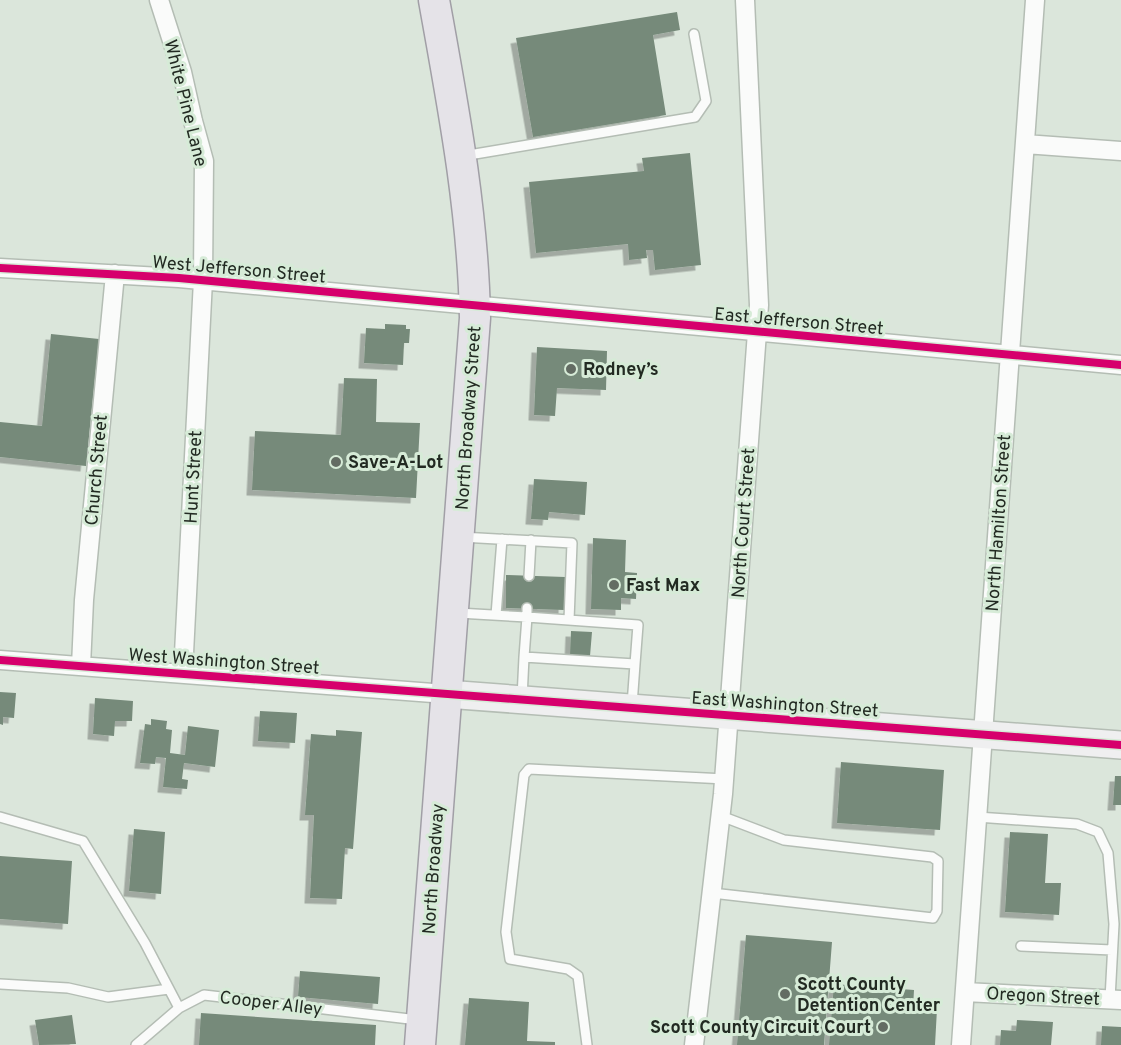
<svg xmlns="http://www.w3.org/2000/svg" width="1121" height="1045" font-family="Overpass,sans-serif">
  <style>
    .building { fill: #768a7a; filter: url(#shadow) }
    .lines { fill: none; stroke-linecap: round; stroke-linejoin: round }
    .lane-casing { stroke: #b4bdb4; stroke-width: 12 }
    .street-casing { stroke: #b4bdb4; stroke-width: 21 }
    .secondary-casing { stroke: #b4bdb4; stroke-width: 30 }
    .primary-casing { stroke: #a19fa6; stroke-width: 33 }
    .lane { stroke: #fafbfa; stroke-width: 9 }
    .street { stroke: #fafbfa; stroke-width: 18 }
    .secondary { stroke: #efeff0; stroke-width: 27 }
    .primary { stroke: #e5e3e8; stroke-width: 30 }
    .cycleway-casing { stroke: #d6ebd7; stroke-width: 11 }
    .cycleway { stroke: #d6006c; stroke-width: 8 }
    .poi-dot { fill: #636c63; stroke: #d6ebd7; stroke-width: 2 }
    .labels { text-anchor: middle; stroke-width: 6; stroke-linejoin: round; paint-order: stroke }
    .street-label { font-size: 18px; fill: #222a22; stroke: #d6ebd7 }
    .poi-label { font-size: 18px; font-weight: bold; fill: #222a22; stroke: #d6ebd7; text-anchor: start }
  </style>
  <defs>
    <filter id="shadow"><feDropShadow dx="-5.5" dy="5.5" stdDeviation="0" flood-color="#0004"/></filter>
  </defs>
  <rect width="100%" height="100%" fill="#dbe6db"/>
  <path class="building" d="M677 12 680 30 653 35 666 115 533 137 516 38Z
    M690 153 701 265 655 270 653 250H646L647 258 629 260 628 244 536 253 529 182 644 171 642 158Z
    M385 324 406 325V329H410L409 343H404L403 365 364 363 366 328 385 329Z
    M51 334 99 339 86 466 0 457V422L42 426Z
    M537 347 607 351 606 390 557 388 555 416 534 415Z
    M344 378 377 379 376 422 420 423 416 498 252 490 255 431 341 435Z
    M534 479 587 482 585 515 549 512 548 520 531 519Z
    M593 538 626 540 625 572 637 573 636 599 621 598V610L591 609Z
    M506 575 565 577 564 610 506 608Z
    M571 631 592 632 590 656 570 655Z
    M0 692 16 693 14 718 3 717V725L0 724Z
    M95 698 133 701 132 721H115L114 736 93 734Z
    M260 711 297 713 295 743 258 741Z
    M151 719 167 721 166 729 172 730 170 753 185 755 188 726 219 730 215 767 184 763 182 779 188 780 187 789 163 787 166 758 156 757 155 764 140 763 145 724 151 725Z
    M336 730 362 732 353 849 345 848 342 899 310 898 314 815H305L311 734 336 736Z
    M841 762 944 770 940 830 837 823Z
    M1115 776H1121V805H1113Z
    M134 829 165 832 161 894 129 891Z
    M1010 832 1048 834 1045 883H1061L1059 915 1005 912Z
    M0 856 72 861 68 924 0 919Z
    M746 935 832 942 824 1045H737Z
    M300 971 380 977 378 1004 298 997Z
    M834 984 914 990 913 1008 937 1009 935 1045H829Z
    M469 998 529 1002 527 1041 555 1042V1045H465Z
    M201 1013 376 1025 375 1045H199Z
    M72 1015 76 1044 39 1045 35 1020Z
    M1017 1020 1053 1022 1051 1045H1000L1001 1030 1016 1031Z
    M1102 1026 1121 1027V1045H1101Z"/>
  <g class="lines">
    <g class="lane-casing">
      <path id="lane" d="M463 156 695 117 706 101 694 34
        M461 537 572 543 569 620
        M529 576 531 540
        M458 613 527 617V608
        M496 615 502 539
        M524 657 527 617 638 625 635 664
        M522 698 524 657 635 664 632 705
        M0 817 83 841 145 943 179 1008
        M977 817 1077 824 1098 832 1108 853 1114 924 1110 999
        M712 893 933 918 937 911 938 861 932 857 784 840 721 816
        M1021 946 1112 950
        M0 984 68 988 108 997 169 989
        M136 1045 179 1008 204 995 418 1020
        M587 1045 578 976 568 969 510 959 506 932 524 775 529 769 725 779"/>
    </g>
    <g class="street-casing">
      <path id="street" d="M159 0 182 72 193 121 204 161 203 280 183 673
        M1025 144 1121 151
        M0 268 179 278 1121 365
        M0 660 446 694
        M81 666 84 600 115 274
        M965 992 1121 1000
        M694 1045 723 794 759 305 745 0
        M961 1045 1035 0"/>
    </g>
    <g class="secondary-casing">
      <path id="secondary" d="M446 694 1121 745"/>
    </g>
    <g class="primary-casing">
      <path id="primary" d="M420 1045 475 318C473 210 453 106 434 0"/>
    </g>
    <use href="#lane" class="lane"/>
    <use href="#street" class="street"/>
    <use href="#secondary" class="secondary"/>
    <use href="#primary" class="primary"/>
    <g class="cycleway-casing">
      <path id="cycleway" d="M0 268 179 278 1121 365
        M0 660 1121 745"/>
    </g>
    <use href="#cycleway" class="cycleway"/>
  </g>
  <g class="poi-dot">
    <circle cx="571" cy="369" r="6"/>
    <circle cx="336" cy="462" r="6"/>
    <circle cx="614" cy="585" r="6"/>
    <circle cx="785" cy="994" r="6"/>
    <circle cx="883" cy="1027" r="6"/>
  </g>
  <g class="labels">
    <g class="street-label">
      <text transform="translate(186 103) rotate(76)" y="6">White Pine Lane</text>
      <text transform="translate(239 269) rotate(5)" y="6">West Jefferson Street</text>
      <text transform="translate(799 321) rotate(5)" y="6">East Jefferson Street</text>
      <text transform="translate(468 418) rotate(-86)" y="6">North Broadway Street</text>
      <text transform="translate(96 470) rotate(-85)" y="6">Church Street</text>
      <text transform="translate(193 477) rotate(-87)" y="6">Hunt Street</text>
      <text transform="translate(743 523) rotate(-86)" y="6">North Court Street</text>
      <text transform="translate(998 523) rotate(-86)" y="6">North Hamilton Street</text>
      <text transform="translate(224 661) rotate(4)" y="6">West Washington Street</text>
      <text transform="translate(785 704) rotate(4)" y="6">East Washington Street</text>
      <text transform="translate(433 869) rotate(-86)" y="6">North Broadway</text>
      <text transform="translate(1043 996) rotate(3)" y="6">Oregon Street</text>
      <text transform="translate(271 1003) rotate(7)" y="6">Cooper Alley</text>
    </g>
    <g class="poi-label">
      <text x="583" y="375">Rodney’s</text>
      <text x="348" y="468">Save-A-Lot</text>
      <text x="626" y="591">Fast Max</text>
      <text x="797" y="990">Scott County<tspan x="797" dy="21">Detention Center</tspan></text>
      <text x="871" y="1033" text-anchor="end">Scott County Circuit Court</text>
    </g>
  </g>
</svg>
